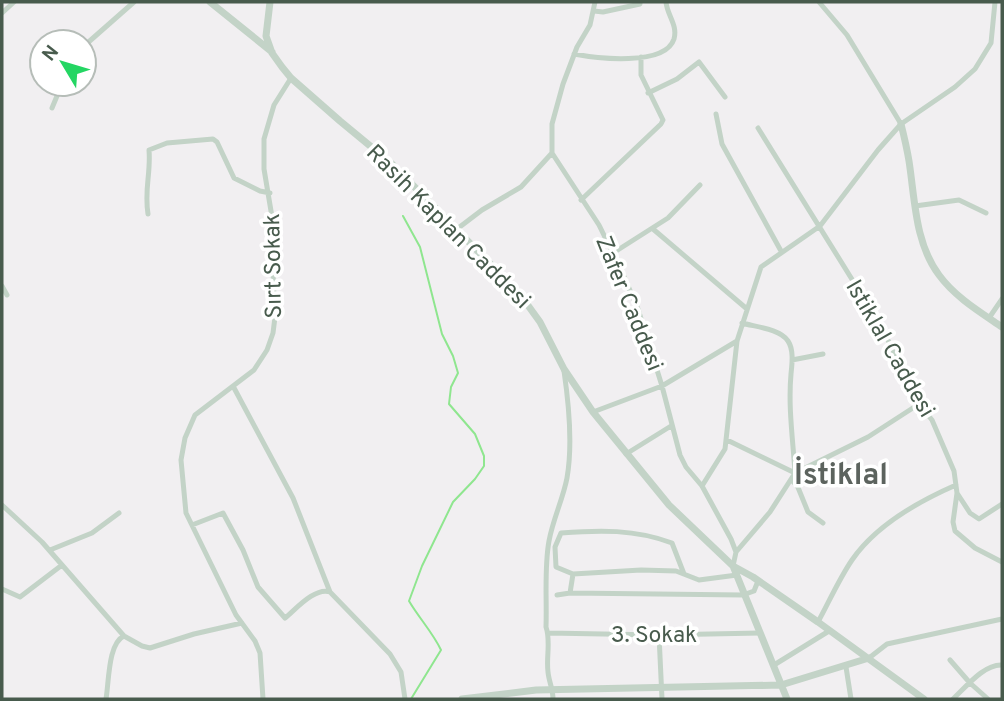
<svg xmlns="http://www.w3.org/2000/svg" width="1004" height="701" font-family="Overpass,sans-serif">
  <style>
    .lines { fill: none; stroke-linecap: round; stroke-linejoin: round }
    .stream { stroke: #8fe68f; stroke-width: 2 }
    .minor { stroke: #c3d3c7; stroke-width: 5 }
    .tertiary { stroke: #c3d3c7; stroke-width: 7 }
    .labels { text-anchor: middle; stroke-width: 7; stroke-linejoin: round; paint-order: stroke }
    .street-label { font-size: 23px; fill: #485b4d; stroke: #fff }
    .district-label { font-size: 30px; font-weight: bold; fill: #5c635e; stroke: #fff }
  </style>
  <rect width="100%" height="100%" fill="#f1eff1"/>
  <g class="lines">
    <path class="stream" d="M403 216 420 247 442 334 453 356 458 373 451 387 449 404 475 434 484 456V466L475 479 453 502 422 566 409 601C419 618 433 633 441 650L411 699"/>
    <path class="minor" d="M595 2 590 25 577 47 563 84 552 124V153L599 225 622 272 638 309 662 386 680 455 686 467 702 486 731 539 736 552 733 566
      M819 2 847 35 901 124
      M594 11 603 12 640 4V2
      M2 13 14 2
      M84 46 134 2
      M574 54C595 58 665 67 674 39 678 25 667 15 666 2
      M648 93 677 79 699 62 725 97
      M52 108 62 84
      M716 114 722 144 781 251
      M758 128 858 289 886 336 919 404 932 420 954 471 957 493 953 522 955 531 975 548 1002 562
      M581 200 661 124 663 120 641 75V57
      M915 206 959 200 986 213
      M148 214C144 189 151 174 149 150L167 143 213 139 217 142 234 178 260 191 270 193
      M457 229 482 210 521 187 552 153
      M653 229 747 309
      M613 253 668 218 700 185
      M2 286 7 295
      M989 318 1002 299
      M742 323C756 327 780 329 788 341 794 350 792 364 791 374 788 407 793 440 795 473
      M792 360 823 354
      M233 386 293 498 330 592
      M593 412 662 386 737 341
      M727 440 795 473
      M626 454 671 426
      M791 480 797 485 808 512 823 523
      M702 486 725 449 737 341 761 267 820 226 878 150 901 124 955 87 975 69 991 43 995 2
      M957 493 970 513 979 519 1002 504
      M2 505 42 542 124 636 142 646 150 648 194 634 242 623
      M192 525 223 513 243 550 258 587 285 618C296 609 315 587 330 592L390 654 401 672 405 699
      M50 550 92 533 119 513
      M736 552 770 512 795 473 868 437 919 404
      M573 574 556 567 555 547 561 533C599 530 635 529 672 543L684 574
      M737 575 699 580 676 571 641 570 573 574 570 593 743 595 754 591 758 581
      M2 589 20 597 62 565
      M557 595 570 593
      M818 622C829 602 839 579 852 560 876 525 917 502 956 485
      M548 633 659 635 760 633
      M659 635 662 699
      M869 658 887 644 1002 619
      M950 660 970 683 988 699
      M774 665 829 631
      M846 667 851 699
      M106 699C109 682 108 643 124 636
      M263 699 260 653 255 641 236 615 186 513 181 460 185 438 195 415 254 370 267 350 273 333 275 317 273 272 274 229 264 169V139L274 105 291 78
      M553 699C553 689 549 682 548 672 546 657 551 641 546 627 547 599 544 568 549 541 553 519 563 499 567 478 573 444 569 405 564 371
      M953 699C966 687 984 664 1002 665"/>
    <path class="tertiary" d="M210 2 272 52
      M270 2 266 36 272 53 282 67 291 78 340 121 392 164 519 293 540 322 564 369 593 412 669 505 733 566 753 577 818 622 924 699
      M901 124C904 136 907 149 909 161 915 200 915 243 939 275 955 297 980 312 1002 327
      M733 566 787 699
      M462 699 536 690 781 685 869 658"/>
  </g>
  <g class="labels">
    <g class="street-label">
      <text transform="translate(449 226) rotate(45)" y="8">Rasih Kaplan Caddesi</text>
      <text transform="translate(272 266) rotate(-91)" y="8">Sırt Sokak</text>
      <text transform="translate(630 303) rotate(68)" y="8">Zafer Caddesi</text>
      <text transform="translate(891 348) rotate(60)" y="8">Istiklal Caddesi</text>
      <text x="654" y="642">3. Sokak</text>
    </g>
    <g class="district-label">
      <text x="841" y="484">İstiklal</text>
    </g>
  </g>
  <rect width="1004" height="701" fill="none" stroke="#485b4d" stroke-width="7"/>
  <g transform="translate(63 63) rotate(308)"><circle r="33" fill="#ffffff" stroke="#b6bdb8" stroke-width="2"/>
  <path d="M0-5L12 26L0 18L-12 26Z" fill="#24d663"/>
  <text y="-10" font-size="19" font-weight="bold" text-anchor="middle" fill="#485b4d">N</text>
  </g>
</svg>
